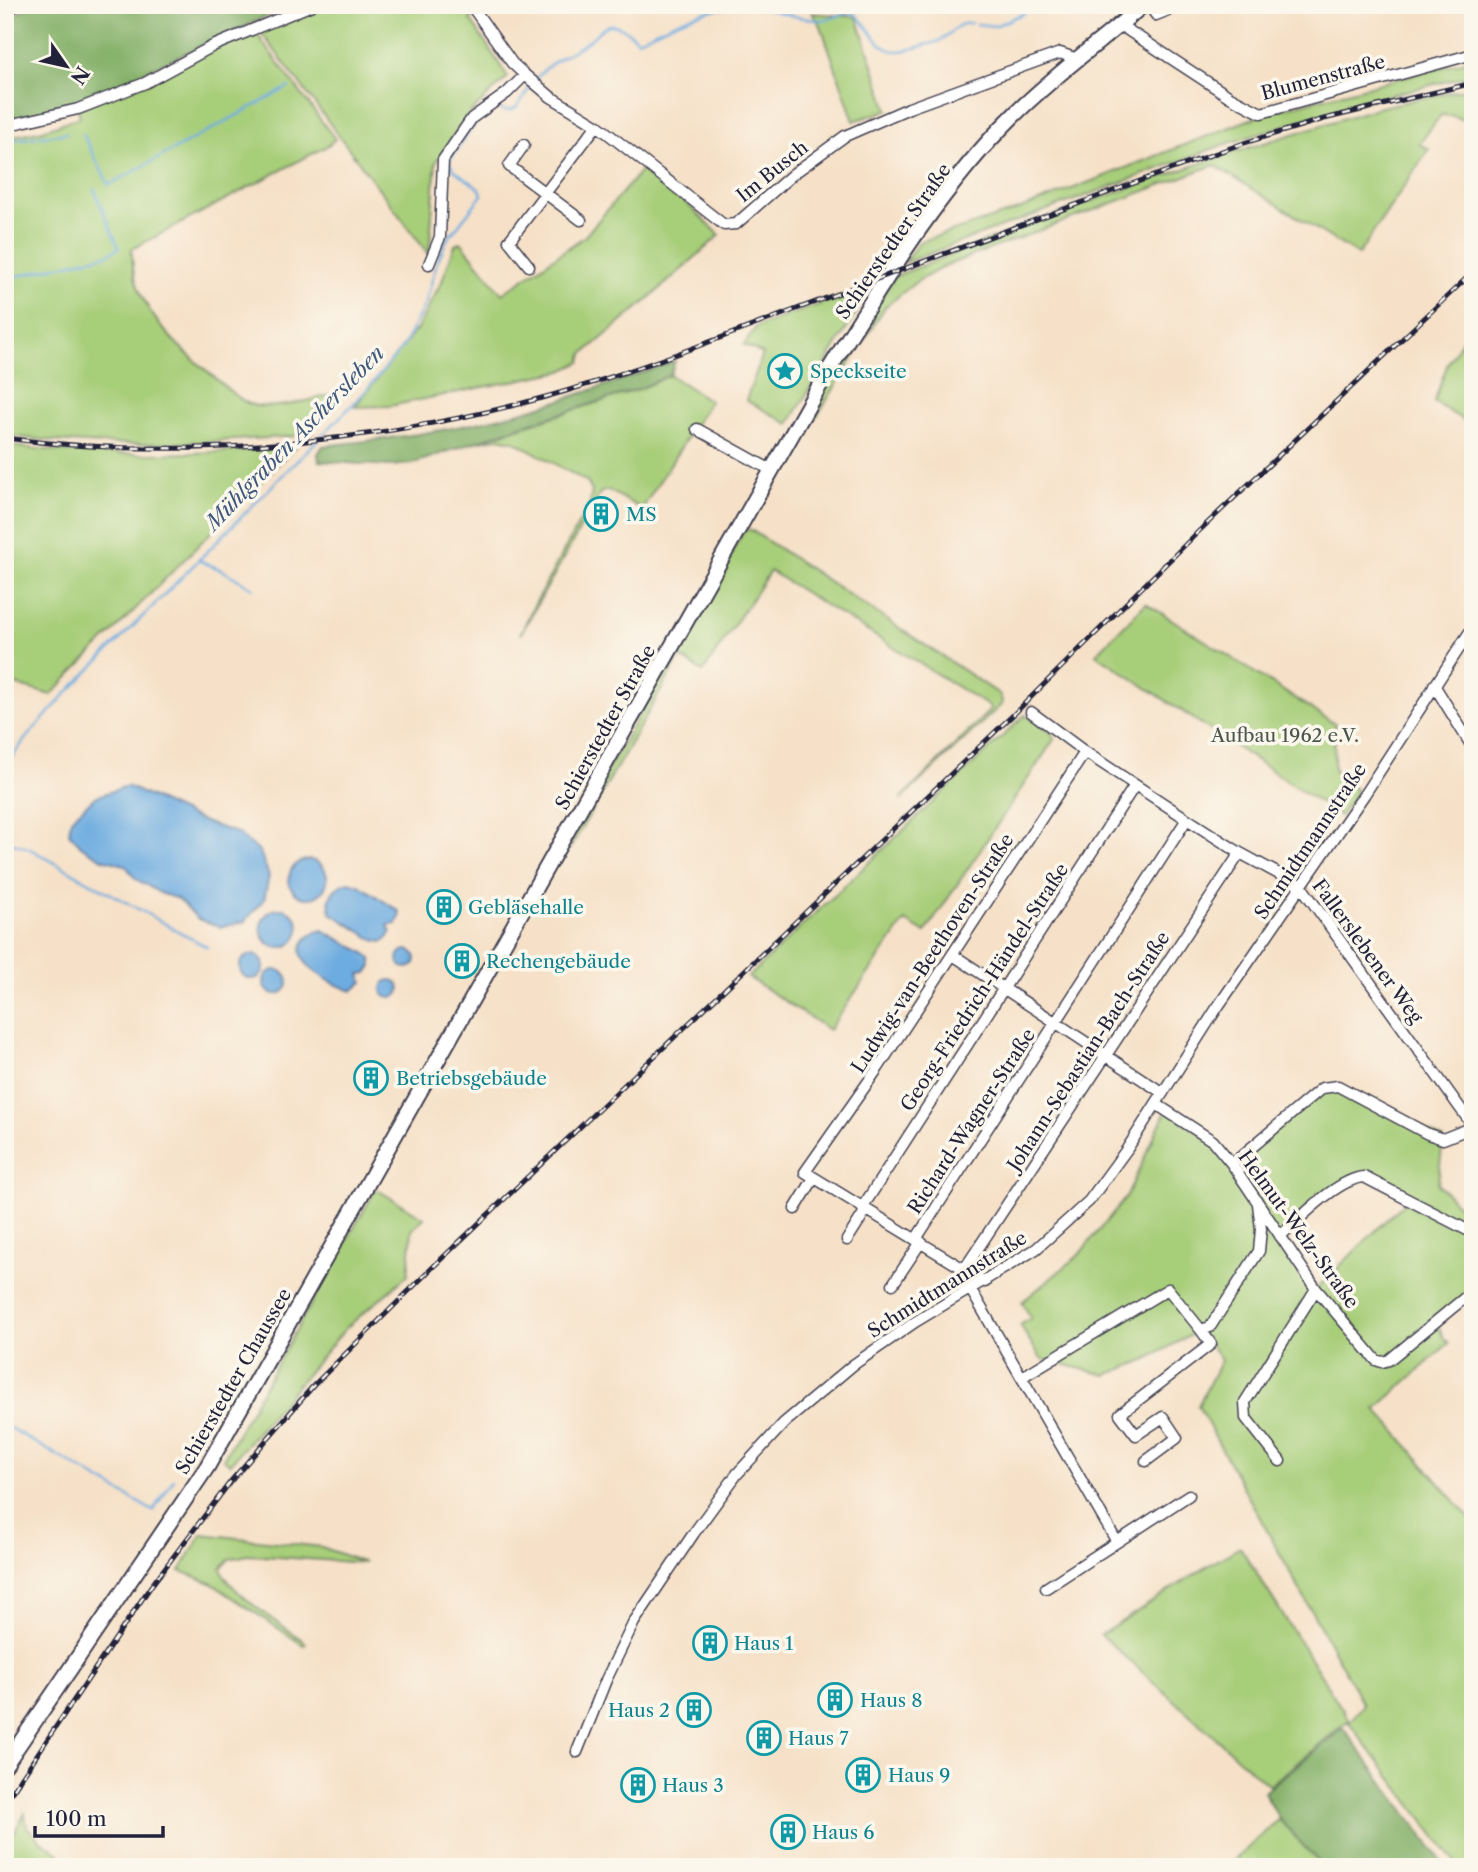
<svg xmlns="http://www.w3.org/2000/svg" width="1478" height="1872" font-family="'Libre Caslon Text',serif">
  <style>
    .green { fill: #a7ce79; stroke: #64785a; stroke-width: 2; fill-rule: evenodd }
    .forest { fill: #85b169; stroke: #546a52; stroke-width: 2 }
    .water { fill: #6dace0; stroke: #48678e; stroke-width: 2 }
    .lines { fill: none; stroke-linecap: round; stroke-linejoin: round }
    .stream { stroke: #6dace0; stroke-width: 2.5 }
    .street-casing { stroke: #423f50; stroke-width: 13 }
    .secondary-casing { stroke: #423f50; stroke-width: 18 }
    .street { stroke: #fff; stroke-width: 10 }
    .secondary { stroke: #fff; stroke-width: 14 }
    .rail-casing { stroke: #22223b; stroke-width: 5 }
    .rail { stroke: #fbf7ec; stroke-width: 2.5; stroke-dasharray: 8; stroke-linecap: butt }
    .labels { text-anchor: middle; stroke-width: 7; stroke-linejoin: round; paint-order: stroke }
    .street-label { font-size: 19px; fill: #22223b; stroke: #fbf7ec }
    .culture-label { font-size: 19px; fill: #0d838f; stroke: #fbf7ec; text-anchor: start }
    .park-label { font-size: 19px; fill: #4a564e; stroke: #fbf7ec }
    .water-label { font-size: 21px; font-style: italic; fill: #40597d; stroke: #fbf7ec }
  </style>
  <rect width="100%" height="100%" fill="#fbf7ec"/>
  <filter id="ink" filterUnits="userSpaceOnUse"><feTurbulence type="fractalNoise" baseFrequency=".0143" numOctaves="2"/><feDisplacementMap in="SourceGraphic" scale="14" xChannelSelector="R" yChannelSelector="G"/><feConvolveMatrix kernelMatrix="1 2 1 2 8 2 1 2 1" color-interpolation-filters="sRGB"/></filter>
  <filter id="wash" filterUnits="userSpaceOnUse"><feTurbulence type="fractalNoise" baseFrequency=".00686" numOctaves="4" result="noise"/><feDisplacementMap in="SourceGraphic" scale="28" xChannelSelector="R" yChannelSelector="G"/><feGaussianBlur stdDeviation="1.57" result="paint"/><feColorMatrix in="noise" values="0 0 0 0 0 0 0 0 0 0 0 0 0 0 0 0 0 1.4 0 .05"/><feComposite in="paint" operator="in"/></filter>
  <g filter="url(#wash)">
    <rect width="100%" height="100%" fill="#f6e1c8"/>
    <path class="green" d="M321 5H492L470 19 508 77 470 113 436 162 429 255 260 31Z
      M812 13 857 17 888 110 854 121 821 26Z
      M253 29 335 139 327 146 132 249C130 304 174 344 213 376 223 385 235 397 247 403 267 413 315 399 337 393L310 435C209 442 106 451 5 435V138L43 130 80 117 78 109Z
      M1473 59V75L1360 102 1223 145 904 263 919 242 1018 210 1266 113Z
      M1473 87V124L1453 116 1441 115 1419 144 1429 149 1358 255 1214 165 945 266 916 282 885 307 792 456 789 452 826 381 895 276 1097 199 1222 156 1377 108Z
      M646 165 720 235 644 303 583 354 581 362 562 371 390 406 354 407 417 329 442 281 455 245 461 242 502 294 585 236Z
      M873 285 789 424 746 400 763 354 744 345 756 327Z
      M1473 323V426L1434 402 1448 363Z
      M670 375 710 401 642 509 608 490 601 492 520 635 532 609 590 503 592 491 587 482 514 441 498 438 475 442 639 389Z
      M5 445C101 459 199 454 295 447L51 695 5 682Z
      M745 529 751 530 999 694 1003 703 900 800 990 710V707L770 571 703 672 680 657 571 847 567 841Z
      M1146 603 1335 724 1334 770 1357 791 1340 816 1096 654Z
      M1025 715 1049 730 1055 738 925 933 905 921 829 1030 748 977Z
      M1338 1086 1443 1139 1438 1184 1473 1221V1291L1436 1319 1443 1337 1449 1343 1376 1409 1473 1522V1867H1459L1349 1723 1363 1704 1198 1406 1221 1360 1200 1330 1145 1360 1106 1375 1041 1359 1020 1325 1031 1318 1022 1302 1078 1256 1127 1196 1166 1111 1213 1141 1232 1164 1322 1088ZM1364 1177 1408 1199 1316 1289 1281 1235 1325 1197Z
      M376 1189 424 1218 412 1230 408 1275 346 1328 230 1464 223 1459Z
      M202 1534 322 1547 365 1563 248 1555 229 1559 221 1568C228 1592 283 1626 305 1642L306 1644 303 1645 211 1583 180 1571Z
      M1240 1547 1349 1720 1269 1786 1101 1635 1204 1568Z
      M25 1813 27 1827 40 1840 77 1867H5V1849Z
      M1279 1819 1323 1867H1227Z"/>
    <path class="forest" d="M32 5H292L71 105 5 120V21Z
      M675 361 670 375 639 389 506 431 412 464 390 466 319 461 318 454 323 446C357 442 390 439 424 433 510 420 594 390 675 361Z
      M1343 1728 1446 1867H1323L1279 1819 1264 1792Z"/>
    <path class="water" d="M127 786 204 822 237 833 260 852 269 876 264 900 244 922 220 927 198 919 178 899 160 893 136 879 125 865 103 859 82 847 69 833 71 819 95 797Z
      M289 879a19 19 0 1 1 38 0a19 19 0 1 1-38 0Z
      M349 882 359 885 399 911 400 917 396 924 388 925 391 933 388 938 382 942 374 940 331 913C326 897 334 886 349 882Z
      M261 928a19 19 0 1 1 38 0a19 19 0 1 1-38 0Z
      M322 930 365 953 371 959 372 966 367 973 360 974 363 982 352 991C335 985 290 964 304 942 308 935 314 932 322 930Z
      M398 959a9 9 0 1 1 18 0a9 9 0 1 1-18 0Z
      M240 967a12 12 0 1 1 24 0a12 12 0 1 1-24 0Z
      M264 982a12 12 0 1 1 24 0a12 12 0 1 1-24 0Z
      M382 989a9 9 0 1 1 18 0a9 9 0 1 1-18 0Z"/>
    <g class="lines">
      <path class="stream" d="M977 24 995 26 1022 14 1034 5
        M535 80C550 60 573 53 592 38 598 33 601 27 609 25 621 24 629 33 638 40 675 21 718 1 760 8 780 11 798 19 818 20 832 21 841 12 854 13 881 37 877 62 922 46 928 44 937 43 943 39 955 31 954 24 971 23
        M494 106C516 119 520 103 531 85
        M83 134 109 185 289 87
        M5 141 67 133
        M5 279 106 255 119 248 94 189
        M198 560 222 570 253 588
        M5 767 26 738 63 697 365 392 403 347 426 302 437 262 446 241 482 195 480 189 453 169 449 161 479 118
        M5 840 30 849 207 947
        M5 1425 153 1511 174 1479"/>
    </g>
  </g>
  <g filter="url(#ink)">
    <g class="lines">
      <g class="street-casing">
        <path id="street" d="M471 5 512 63 525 75 551 97 597 125 724 225 736 224 793 174 845 136 909 108 1060 53 1077 59
          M1149 5 1156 15 1181 5
          M5 12 17 5
          M1120 25 1230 97 1261 113 1473 54
          M5 126 78 109 145 83 213 46 312 5
          M524 145 509 166 581 220
          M429 264 440 237 443 160 472 118 507 93 525 75
          M529 266 509 241 597 125
          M697 429 773 471
          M1434 685 1473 748
          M1031 712 1085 752 1187 819 1240 853 1301 886 1473 1126
          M953 955 1163 1093
          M1156 1104 1213 1141 1232 1164 1316 1289 1376 1360 1382 1362 1389 1360 1473 1291
          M1232 1164 1322 1088 1338 1086 1428 1134 1443 1139 1473 1127
          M862 1208 1135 785
          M795 1209 814 1178
          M1280 1236C1301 1218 1337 1179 1364 1177L1473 1233
          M916 1239 1187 819
          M847 1240 866 1210
          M965 1268 1240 853
          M985 1282 805 1172 878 1068 1085 752
          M893 1284 921 1242
          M971 1290 1117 1542 1189 1495
          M1022 1377 1168 1289 1201 1330 1210 1327 1259 1251 1261 1229 1258 1204
          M1146 1461 1177 1438 1163 1417 1136 1435 1120 1414 1211 1344 1201 1330
          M1280 1461 1246 1418 1245 1402 1316 1289
          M1046 1588 1117 1542
          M577 1752 606 1680 634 1622 694 1533 737 1474 784 1423 853 1365 915 1322 1036 1249 1089 1201 1127 1149 1217 1008 1364 795 1473 627"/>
      </g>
      <g class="secondary-casing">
        <path id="secondary" d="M5 1765 207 1467 825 376C881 286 937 191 1013 116 1053 76 1100 42 1143 5"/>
      </g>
      <use href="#street" class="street"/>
      <use href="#secondary" class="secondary"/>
      <g class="rail-casing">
        <path id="rail" d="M5 438C175 461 373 444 538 399 640 371 739 330 837 294 973 243 1108 192 1244 143L1324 119 1473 83
          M5 1802 151 1586 231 1481 314 1385 434 1266 1015 713 1198 532 1473 272"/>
      </g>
      <use href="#rail" class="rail"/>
    </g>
  </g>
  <defs>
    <g id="sight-ring" transform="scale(1.75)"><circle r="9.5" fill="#fbf7ec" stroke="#0f9aa8" stroke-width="1.5"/><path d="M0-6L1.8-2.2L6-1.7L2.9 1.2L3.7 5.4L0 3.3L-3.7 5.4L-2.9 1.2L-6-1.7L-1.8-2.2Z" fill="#0f9aa8"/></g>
    <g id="building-ring" transform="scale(1.75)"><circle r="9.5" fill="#fbf7ec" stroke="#0f9aa8" stroke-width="1.5"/><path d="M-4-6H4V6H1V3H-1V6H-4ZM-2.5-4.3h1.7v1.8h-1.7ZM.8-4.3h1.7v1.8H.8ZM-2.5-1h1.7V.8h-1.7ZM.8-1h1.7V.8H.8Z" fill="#0f9aa8"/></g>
  </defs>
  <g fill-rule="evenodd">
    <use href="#sight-ring" x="785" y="371"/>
    <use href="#building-ring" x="601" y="514"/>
    <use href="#building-ring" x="444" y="907"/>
    <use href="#building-ring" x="462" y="961"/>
    <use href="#building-ring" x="371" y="1078"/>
    <use href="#building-ring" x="710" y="1643"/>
    <use href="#building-ring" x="835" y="1700"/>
    <use href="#building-ring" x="694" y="1710"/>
    <use href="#building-ring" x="764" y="1738"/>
    <use href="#building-ring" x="863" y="1775"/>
    <use href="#building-ring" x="638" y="1785"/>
    <use href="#building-ring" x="788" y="1832"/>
  </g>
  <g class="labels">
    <g class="street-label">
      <text transform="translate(1323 77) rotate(-15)" y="7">Blumenstraße</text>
      <text transform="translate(772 171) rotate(-39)" y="7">Im Busch</text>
      <text transform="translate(893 241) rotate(-55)" y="7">Schierstedter Straße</text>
      <text transform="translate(605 727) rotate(-61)" y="7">Schierstedter Straße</text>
      <text transform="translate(1310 841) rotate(-56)" y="7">Schmidtmannstraße</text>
      <text transform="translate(1368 951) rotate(54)" y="7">Fallerslebener Weg</text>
      <text transform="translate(932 953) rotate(-57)" y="7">Ludwig-van-Beethoven-Straße</text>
      <text transform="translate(984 987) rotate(-57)" y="7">Georg-Friedrich-Händel-Straße</text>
      <text transform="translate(1088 1051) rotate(-57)" y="7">Johann-Sebastian-Bach-Straße</text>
      <text transform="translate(971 1121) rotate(-57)" y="7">Richard-Wagner-Straße</text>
      <text transform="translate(1299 1229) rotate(54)" y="7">Helmut-Welz-Straße</text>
      <text transform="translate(947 1284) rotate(-32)" y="7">Schmidtmannstraße</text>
      <text transform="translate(233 1381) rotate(-60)" y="7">Schierstedter Chaussee</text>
    </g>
    <g class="culture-label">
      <text x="810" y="378">Speckseite</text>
      <text x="626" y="521">MS</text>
      <text x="468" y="914">Gebläsehalle</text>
      <text x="486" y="968">Rechengebäude</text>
      <text x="396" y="1085">Betriebsgebäude</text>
      <text x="734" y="1650">Haus 1</text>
      <text x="860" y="1707">Haus 8</text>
      <text x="670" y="1717" text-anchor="end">Haus 2</text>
      <text x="788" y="1745">Haus 7</text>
      <text x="888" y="1782">Haus 9</text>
      <text x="662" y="1792">Haus 3</text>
      <text x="812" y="1839">Haus 6</text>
    </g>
    <g class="park-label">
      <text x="1285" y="742">Aufbau 1962 e.V.</text>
    </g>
    <g class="water-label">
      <text transform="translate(295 438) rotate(-46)" y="7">Mühlgraben Aschersleben</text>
    </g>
  </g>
  <rect width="1478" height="1872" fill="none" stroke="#fbf7ec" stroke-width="28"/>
  <g transform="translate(66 66) rotate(124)" stroke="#fbf7ec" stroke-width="5" paint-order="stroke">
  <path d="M0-5L12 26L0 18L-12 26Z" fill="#22223b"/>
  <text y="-10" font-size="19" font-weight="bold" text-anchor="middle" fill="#22223b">N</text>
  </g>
  <path d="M35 1826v10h128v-10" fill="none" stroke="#22223b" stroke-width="3.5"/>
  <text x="46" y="1826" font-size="21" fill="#22223b" stroke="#fbf7ec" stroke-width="5" paint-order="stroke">100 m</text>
</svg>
